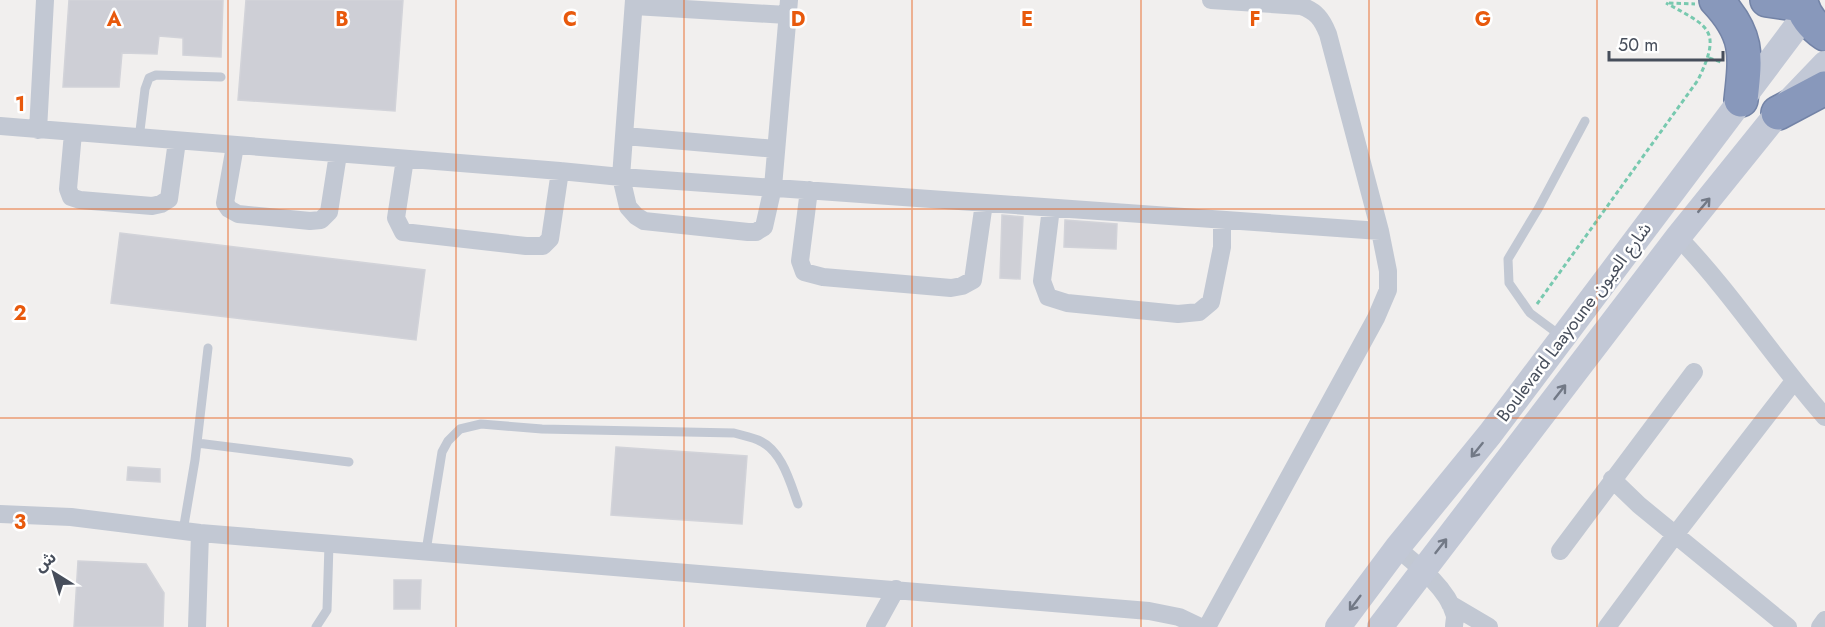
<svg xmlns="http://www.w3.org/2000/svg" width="1825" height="627" font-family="Jost,'Noto Sans Arabic',sans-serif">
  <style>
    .building { fill: #cecfd6; stroke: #d2d3d9; stroke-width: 1.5 }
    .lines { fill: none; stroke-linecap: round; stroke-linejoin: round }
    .highway-casing { stroke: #7383a6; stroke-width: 36 }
    .path { stroke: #78c9af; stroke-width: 3; stroke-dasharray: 4.5 3; stroke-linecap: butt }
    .lane { stroke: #c2c8d3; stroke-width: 9 }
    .street { stroke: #c2c8d3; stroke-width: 18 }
    .secondary { stroke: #c2c8d6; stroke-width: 26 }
    .highway { stroke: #8898bb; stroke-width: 33 }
    .oneway { stroke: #727986 }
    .grid { fill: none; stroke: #e8590c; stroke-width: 1.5; stroke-opacity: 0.55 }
    .labels { text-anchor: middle; stroke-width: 5; stroke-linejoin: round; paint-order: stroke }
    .street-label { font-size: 18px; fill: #474e5b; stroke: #fff }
    .grid-label { font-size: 20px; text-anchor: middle; font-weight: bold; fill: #e8590c; stroke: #fff; stroke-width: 5; stroke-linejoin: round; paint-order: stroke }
  </style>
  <rect width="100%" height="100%" fill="#f1efee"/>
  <path class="building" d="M69 0H223L221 57 183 55V38L159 36 157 54 122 53 119 87H63Z
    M246 0H403L395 111 238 100Z
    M1002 215 1023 217 1020 279 1000 278Z
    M1065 220 1117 224 1116 249 1064 247Z
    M120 233 425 270 416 340 111 303Z
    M616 447 747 456 742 524 611 515Z
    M128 467 160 469V482L127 480Z
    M78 561 146 564 164 593 163 627H74Z
    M394 580H421L420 609H394Z"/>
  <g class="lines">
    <g class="highway-casing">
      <path id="highway" d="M1716 0C1749 35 1746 55 1741 100
        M1767 0 1802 5
        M1801 0C1803 14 1813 26 1825 34
        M1778 113 1825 88"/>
    </g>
    <path class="path" d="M1669 3 1695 4
      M1709 58 1721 62
      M1537 304 1698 80C1722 30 1710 27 1666 3"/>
    <path class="lane" d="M139 139 145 89 149 78 156 75 221 77
      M1561 336 1530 313 1509 283 1508 259 1538 209 1585 121
      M197 443 349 462
      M183 531 195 460 208 348
      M426 551 442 452 448 441 460 429 481 424 542 429 734 433C742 435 750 437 758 440 782 450 790 482 798 504
      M316 627 327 610 329 544"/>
    <path class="street" d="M634 0 621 177 628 207 636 216 644 221 748 232H756L764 227 773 187 789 0
      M634 6 787 15
      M0 126 560 171 621 177 1380 231
      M38 130 45 0
      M73 133 68 189 71 197 80 200 152 206 161 204 169 199 177 141
      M625 136 776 149
      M235 146 225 203 229 209 238 214 310 221 321 220 329 212 338 154
      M405 159 396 218 403 232 526 246H543L550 239 560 171
      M809 190 800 261 804 272 823 277 951 288 962 286 973 280 984 203
      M1051 208 1042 281 1048 297 1067 303 1178 314 1199 312 1211 302 1222 247V220
      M1678 237C1732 293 1774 359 1825 417
      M1612 479 1639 505 1788 627
      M0 514 71 517 200 533 1149 611 1179 617 1200 627
      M1397 548C1416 564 1447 588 1454 613 1456 617 1454 622 1454 627
      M1560 551 1694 372
      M1450 604 1489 627
      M197 627 200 533
      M875 627 896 589
      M1207 627 1376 318 1388 290V271L1380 231 1328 34C1322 19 1316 11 1301 6L1211 0
      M1607 627 1675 535 1794 381
      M1820 627 1825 620"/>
    <path class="secondary" d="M1338 627 1397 548 1490 434 1806 14
      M1380 627 1678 237 1778 113 1825 64"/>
    <use href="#highway" class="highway"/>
  </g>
  <defs><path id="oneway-shaft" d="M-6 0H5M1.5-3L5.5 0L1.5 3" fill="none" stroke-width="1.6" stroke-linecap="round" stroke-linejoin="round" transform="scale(1.5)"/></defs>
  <g class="oneway">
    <use href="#oneway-shaft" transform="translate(1704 205) rotate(-50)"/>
    <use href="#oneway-shaft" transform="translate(1560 392) rotate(-52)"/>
    <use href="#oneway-shaft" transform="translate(1477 450) rotate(129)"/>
    <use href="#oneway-shaft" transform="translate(1441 546) rotate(-52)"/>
    <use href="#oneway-shaft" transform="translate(1355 603) rotate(127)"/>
  </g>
  <path class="grid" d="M228 0V627M456 0V627M684 0V627M912 0V627M1141 0V627M1369 0V627M1597 0V627M0 209H1825M0 418H1825"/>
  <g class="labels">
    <g class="street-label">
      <text transform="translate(1574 322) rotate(-53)" y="6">Boulevard Laayoune شارع العيون</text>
    </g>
  </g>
  <g class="grid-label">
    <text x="114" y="26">A</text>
    <text x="342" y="26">B</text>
    <text x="570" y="26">C</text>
    <text x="798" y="26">D</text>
    <text x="1027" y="26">E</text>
    <text x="1255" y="26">F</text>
    <text x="1483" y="26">G</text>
    <text x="20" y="111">1</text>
    <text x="20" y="320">2</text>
    <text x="20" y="529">3</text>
  </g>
  <g transform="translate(54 573) rotate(323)" stroke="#ffffff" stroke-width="4.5" paint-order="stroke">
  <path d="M0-4.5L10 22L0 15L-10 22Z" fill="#474e5b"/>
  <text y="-9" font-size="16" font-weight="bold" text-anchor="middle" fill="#474e5b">ش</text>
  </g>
  <path d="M1609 51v9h114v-9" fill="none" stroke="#474e5b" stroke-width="3"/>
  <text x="1618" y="51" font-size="18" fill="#474e5b" stroke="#ffffff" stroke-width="4.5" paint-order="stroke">50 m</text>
</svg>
